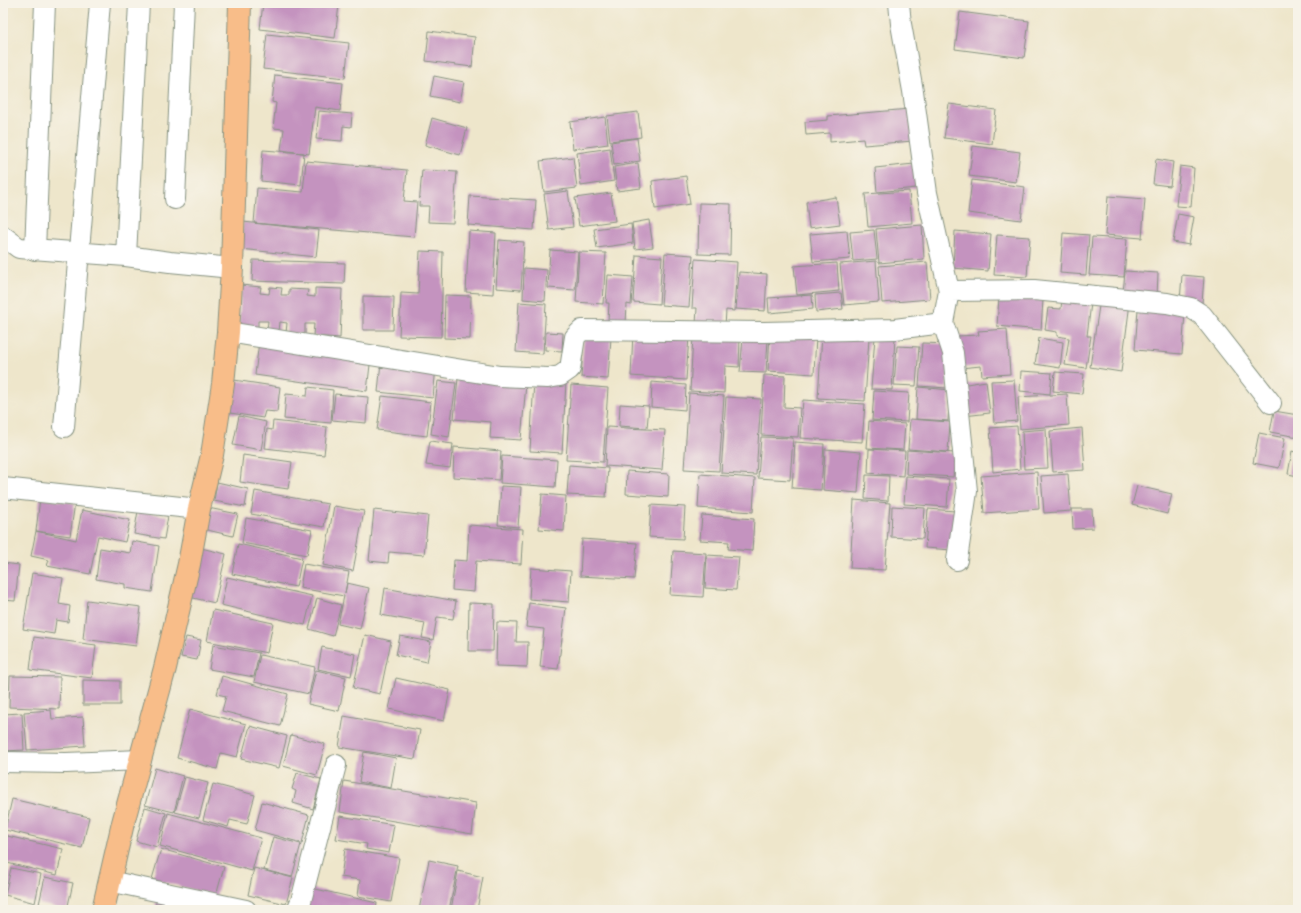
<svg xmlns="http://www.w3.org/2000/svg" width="1301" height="913" font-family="Pangolin,sans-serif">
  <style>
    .building { fill: #c493bf }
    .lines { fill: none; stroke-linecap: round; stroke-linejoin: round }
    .minor-casing { stroke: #869280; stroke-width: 22 }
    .primary-casing { stroke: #869280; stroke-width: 24 }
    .minor { stroke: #fff; stroke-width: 20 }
    .primary { stroke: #f8bd89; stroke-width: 22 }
  </style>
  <rect width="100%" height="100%" fill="#f7f3e8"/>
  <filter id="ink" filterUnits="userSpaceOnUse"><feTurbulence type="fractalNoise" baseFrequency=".025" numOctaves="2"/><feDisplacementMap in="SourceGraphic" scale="8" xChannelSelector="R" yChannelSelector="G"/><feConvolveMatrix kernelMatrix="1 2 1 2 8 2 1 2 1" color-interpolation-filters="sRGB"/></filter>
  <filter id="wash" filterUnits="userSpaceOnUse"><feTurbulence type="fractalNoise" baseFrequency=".012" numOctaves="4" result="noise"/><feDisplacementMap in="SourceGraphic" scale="16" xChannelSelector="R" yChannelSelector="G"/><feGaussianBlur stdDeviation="0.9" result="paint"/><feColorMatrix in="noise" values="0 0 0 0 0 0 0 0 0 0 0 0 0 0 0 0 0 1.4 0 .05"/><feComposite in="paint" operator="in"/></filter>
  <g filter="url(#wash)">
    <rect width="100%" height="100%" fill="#eee6cb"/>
    <g id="blocks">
      <path class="building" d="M263 3H322L339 5 335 38 260 29Z
        M960 12 1029 21 1024 58 955 49Z
        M429 31 475 37 472 67 426 61Z
        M267 34 349 43 345 78 263 69Z
        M275 75 343 83 340 111 315 107 309 154 281 150 284 129 273 128 276 103 272 102Z
        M434 76 464 82 460 102 430 96Z
        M949 104 996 110 992 144 944 138Z
        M910 109 913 141 864 145 863 139 830 142V133L806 135 805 122 828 120V116Z
        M319 111 352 114 351 127 343 126 342 141 316 139Z
        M638 112 641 137 610 141 607 116Z
        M605 117 608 144 573 149 570 122Z
        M432 118 467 128 460 155 425 145Z
        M637 138 640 161 614 165 611 142Z
        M973 146 1020 152 1016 182 969 176Z
        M610 148 614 181 581 186 577 153Z
        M263 150 304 153 301 185 261 181Z
        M573 157 577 188 544 192 540 161Z
        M1156 159 1173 162 1170 186 1153 184Z
        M306 161 407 170 404 201 417 202 414 237 254 223 257 188 303 192Z
        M638 163 641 188 617 191 614 167Z
        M914 164 916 188 877 192 875 168Z
        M1180 166 1194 168 1191 207 1176 206Z
        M422 170 457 172 453 223 428 222 429 206H419Z
        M686 176 690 204 655 209 652 181Z
        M972 180 1025 187 1021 220 968 213Z
        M568 191 573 227 549 230 544 194Z
        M909 191 912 223 868 227 865 194Z
        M611 193 615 221 579 226 575 198Z
        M470 196 536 200 534 230 468 225Z
        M1108 196 1145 199 1142 238 1105 235Z
        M836 197 840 224 809 228 806 202Z
        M699 203 731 204 730 255 698 254Z
        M1178 214 1194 217 1189 245 1173 242Z
        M649 220 653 247 635 249 632 223Z
        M243 222 319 230 316 257 240 249Z
        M631 224 633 243 597 248 594 229Z
        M922 225 924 259 879 263 876 229Z
        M874 230 877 259 853 261 850 232Z
        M469 231 496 233 493 294 466 292Z
        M847 231 850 259 813 262 810 234Z
        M955 231 991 234 988 271 953 268Z
        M1063 233 1089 235 1086 275 1060 273Z
        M997 235 1030 237 1027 277 994 275Z
        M1092 237 1127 239 1124 277 1089 275Z
        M499 240 524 242 521 290 496 288Z
        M550 250 578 252 575 290 548 288Z
        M420 251 443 252 441 337 399 336 401 293 418 294Z
        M579 252 606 253 603 304 576 302Z
        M665 253 693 255 689 307 661 305Z
        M636 255 662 257 659 304 633 302Z
        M695 259 737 262 734 311 726 310 725 327 696 324 697 308H692Z
        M253 260 345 263 344 284 252 281Z
        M876 261 879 302 844 305 840 264Z
        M927 262 930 299 882 303 879 266Z
        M837 263 839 291 797 295 794 266Z
        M524 268 547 270 545 301 523 299Z
        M1125 271 1158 273 1157 297 1123 294Z
        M739 272 767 274 765 311 736 309Z
        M608 275 633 277 631 305 627 304 626 323 608 321 609 303H606Z
        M1182 275 1204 277 1202 303 1180 301Z
        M241 285 261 287 260 293 269 294 270 287 282 288 281 295H289V289L308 290 307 296 315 297V288L342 289 340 338 313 336 314 324H305V334L286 333 287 323 280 322 279 331 267 330 268 321H258V332L239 330Z
        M841 293 843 309 816 312 815 295Z
        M445 295 471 296 470 339 444 338Z
        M812 295 813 309 769 313 768 298Z
        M363 296 394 297 393 330H363Z
        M999 297 1043 300 1041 330 997 326Z
        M1062 298 1091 303 1087 336H1091L1086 368 1065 365 1069 338 1057 336V332L1045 330 1048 308 1061 309Z
        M1100 299 1130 303 1121 372 1090 367Z
        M519 302 546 304 543 354 516 352Z
        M1138 309 1185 313 1182 354 1135 350Z
        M1007 329 1010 374 982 376 981 366 960 368 957 336 979 335 978 331Z
        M546 332 563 333 562 351 545 350Z
        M633 332 689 336 686 380 631 376Z
        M770 333 816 336 814 374 768 371Z
        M822 335 869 338 865 401 818 398Z
        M584 336 611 338 608 379 581 377Z
        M693 336 740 339 739 367 725 366 724 393 690 391Z
        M875 337 895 338 892 390 871 389Z
        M743 338 768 339 766 373 740 372Z
        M1039 338 1063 342 1060 368 1035 364Z
        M259 341 371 356 367 391 255 375Z
        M922 343 950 344 947 388 919 386Z
        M897 346 919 347 916 386 894 385Z
        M381 362 436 367 433 398 378 392Z
        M1021 371 1052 373 1050 394 1020 391Z
        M1055 372 1084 374 1082 394 1053 391Z
        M764 375 785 376 784 407 800 408 798 437 761 435Z
        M458 378 526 384 521 440 490 438 491 422 454 419Z
        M234 380 280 387 277 412 265 411 263 418 230 413Z
        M534 380 566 382 562 453 530 451Z
        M1014 380 1017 421 994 423 991 381Z
        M438 381 456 383 449 437 431 434Z
        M986 381 990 413 964 416 960 385Z
        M652 382 686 385 685 410 651 407Z
        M571 385 608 388 603 462 566 460Z
        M308 387 333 390 331 423 284 419 286 394 307 396Z
        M918 387 950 390 948 421 916 419Z
        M874 391 909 393 907 422 872 420Z
        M689 393 724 396 719 471 684 469Z
        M335 394 368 397 366 423 332 420Z
        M1067 394 1069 425 1020 429 1018 397Z
        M382 396 431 402 427 436 377 430Z
        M726 397 761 399 756 475 721 473Z
        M803 400 865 404 862 442 800 438Z
        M620 404 649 406 647 428 619 426Z
        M1274 411 1298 415V437L1270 432Z
        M239 416 266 422 261 450 233 445Z
        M910 419 950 422 948 452 908 449Z
        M273 421 327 427 324 455 265 448 267 429 272 430Z
        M869 421 905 424 903 450 867 448Z
        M1017 426 1020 469 993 472 990 428Z
        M607 427 665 430 662 470 605 466Z
        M1082 428 1085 470 1053 472 1050 431Z
        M1046 429 1048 468 1024 469 1022 431Z
        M1259 433 1285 438 1279 468 1253 463Z
        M761 437 793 438 790 480 758 478Z
        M430 441 453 444 450 468 426 465Z
        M795 442 824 444 821 490 792 488Z
        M454 447 501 451 499 480 453 477Z
        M825 449 861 452 858 493 823 490Z
        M869 449 905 451 903 476 868 473Z
        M907 450 955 453 953 477 906 474Z
        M1292 451 1298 453V476L1288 474Z
        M243 455 292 462 288 489 240 482Z
        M502 456 557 460 555 487 500 483Z
        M569 465 608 468 606 497 567 495Z
        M627 471 669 474 668 497 626 494Z
        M1037 472 1039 509 984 513 981 476Z
        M700 474 755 478 753 512 698 508Z
        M1068 474 1071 511 1044 513 1041 476Z
        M866 475 889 476 888 501 865 499Z
        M906 476 949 479 947 507 904 504Z
        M217 482 248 489 245 507 214 501Z
        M501 486 521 487 518 527 498 525Z
        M1137 486 1172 494 1167 514 1132 505Z
        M255 491 328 504 324 527 251 514Z
        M542 494 566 496 564 531 539 529Z
        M40 498 75 503 70 536 36 531Z
        M854 500 890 503 885 570 850 568Z
        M651 505 685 507 683 539 649 537Z
        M334 506 364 511 353 571 323 565Z
        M892 506 925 508 923 539 891 537Z
        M208 508 238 514 233 536 203 529Z
        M928 509 955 511 952 550 925 548Z
        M1072 509H1092L1093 528 1073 529Z
        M82 510 130 520 125 542 98 536 90 574 47 566 49 560 31 556 36 531 76 540Z
        M374 510 428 516 424 555 389 552 388 563 369 561Z
        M138 511 168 516 164 539 134 534Z
        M702 515 754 519 752 551 728 549 729 542 700 540Z
        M246 518 312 530 307 555 242 543Z
        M469 525 523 529 521 564 476 561 474 592 452 590 454 560 467 561Z
        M582 539 637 543 634 579 580 576Z
        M132 541 159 546 152 592 125 588V584L96 579 100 548 130 553Z
        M238 544 302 558 296 587 232 574Z
        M201 548 226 554 215 603 189 597Z
        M673 551 706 553 703 597 670 595Z
        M707 555 739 557 736 590 705 588Z
        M3 563 19 565 15 601 3 600Z
        M304 564 349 572 345 593 347 583 369 588 360 629 338 624 344 596 300 588Z
        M531 568 571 571 569 602 529 599Z
        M32 573 63 578 59 604 70 606 68 622 56 620 54 634 23 629Z
        M227 577 312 596 305 625 221 605Z
        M385 588 456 601 453 619 437 617 433 640 422 638 425 623 381 615Z
        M317 598 341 605 333 636 309 629Z
        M87 600 141 607 136 646 83 639Z
        M469 603 494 604 493 651H468Z
        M529 603 566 608 558 669 540 667 544 629 526 627Z
        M213 610 273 623 267 653 207 641Z
        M497 622 517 623 516 642H528L527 667 496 666Z
        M365 635 391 641 380 694 353 688Z
        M400 636 431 642 427 662 396 655Z
        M34 637 96 645 92 678 30 670Z
        M186 637 201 640 197 660 181 657Z
        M213 645 259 653 254 677 209 669Z
        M322 647 355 654 351 676 318 669Z
        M260 655 315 667 309 694 254 682Z
        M316 670 346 677 339 711 308 704Z
        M10 676 60 677 59 709 9 707Z
        M222 676 288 694 280 726 222 711 226 696 217 694Z
        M396 678 450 690 444 721 389 709Z
        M83 680 120 681V705H83Z
        M190 709 246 724 237 757 221 753 217 769 177 758Z
        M51 710 52 719 83 717 85 746 27 750 24 712Z
        M22 713 24 750 5 751 3 714Z
        M344 716 420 730 415 759 339 747Z
        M250 726 287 736 279 768 241 759Z
        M291 735 325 744 317 775 283 766Z
        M364 752 396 758 391 788 359 782Z
        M155 768 183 776 174 812 145 805Z
        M297 773 321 779 313 809 293 803 296 791 292 789Z
        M185 777 208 783 199 818 175 812Z
        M344 781 476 803 472 834 340 812Z
        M213 784 255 795 247 824 230 820 228 827 203 820Z
        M12 799 89 817 82 848 5 830Z
        M262 802 309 815 302 843 255 830Z
        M145 807 166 813 157 847 136 841Z
        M168 813 261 838 252 871 160 846Z
        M340 816 394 825 389 853 366 849 367 844 336 839Z
        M3 835 63 849 57 875 3 862Z
        M273 837 301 844 292 877 264 870Z
        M161 849 224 867 216 896 152 879Z
        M345 849 399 858 391 902 358 896 360 880 341 877Z
        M429 860 458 866 449 910H419Z
        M11 868 41 874 35 903 5 895Z
        M254 868 293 878 286 904 248 895Z
        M458 871 483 877 477 910H451Z
        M45 877 73 883 67 910 39 904Z
        M307 887 377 903 376 910H313L302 907Z
        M159 893 189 901 186 910H154Z"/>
    </g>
  </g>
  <g filter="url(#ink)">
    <use href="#blocks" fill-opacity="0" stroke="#869280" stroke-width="1"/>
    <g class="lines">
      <g class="minor-casing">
        <path id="minor" d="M175 199 184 3
          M3 236 19 248 126 256 170 262 232 268
          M35 250 45 3
          M126 256 139 3
          M949 291 1034 290 1167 303 1191 308 1202 315 1271 403
          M943 323 953 353 967 491 957 560
          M228 332 500 376 548 378 560 376 570 369 575 337 582 330 764 332 895 329 943 323 949 291 927 193 913 91 901 24 899 3
          M64 427 100 3
          M3 488 199 509
          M3 762 66 763 141 760
          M109 881 246 910
          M297 910 301 901 336 765"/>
      </g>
      <g class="primary-casing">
        <path id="primary" d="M103 910 123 823 165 668 189 564 199 509 212 455 223 384 228 332 232 268 240 3"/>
      </g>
      <use href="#minor" class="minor"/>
      <use href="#primary" class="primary"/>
    </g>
  </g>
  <rect width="1301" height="913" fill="none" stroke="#f7f3e8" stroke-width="16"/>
</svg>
